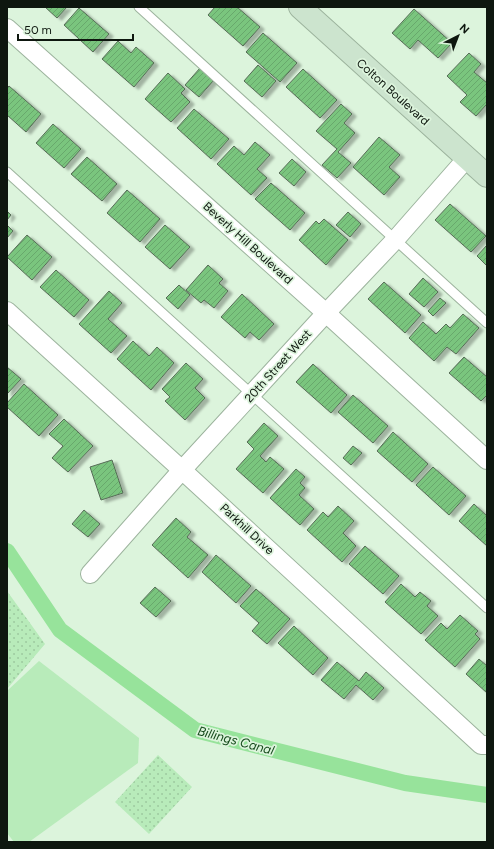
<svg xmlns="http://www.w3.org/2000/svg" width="494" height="849" font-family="Figtree,sans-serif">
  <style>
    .green { fill: url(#green-dots) }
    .pitch { fill: #b8ebba }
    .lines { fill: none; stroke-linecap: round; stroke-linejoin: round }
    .canal { stroke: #97e39b; stroke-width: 16 }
    .building { fill: url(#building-hatch); stroke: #576c57; filter: url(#shadow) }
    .lane-casing { stroke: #9cb39d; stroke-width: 11 }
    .street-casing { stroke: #9cb39d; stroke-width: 20 }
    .secondary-casing { stroke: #9cb39d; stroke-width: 24 }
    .lane { stroke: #fff; stroke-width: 9 }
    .street { stroke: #fff; stroke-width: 18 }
    .secondary { stroke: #cce4ce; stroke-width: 22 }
    .labels { text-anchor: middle; stroke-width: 3.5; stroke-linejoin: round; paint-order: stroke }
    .street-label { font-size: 12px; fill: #0e170f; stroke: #dcf4dc }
    .water-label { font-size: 13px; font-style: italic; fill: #174b1d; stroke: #dcf4dc }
  </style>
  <defs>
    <pattern id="green-dots" width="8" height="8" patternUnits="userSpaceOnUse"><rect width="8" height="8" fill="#b8ebba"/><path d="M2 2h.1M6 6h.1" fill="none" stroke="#9dc99f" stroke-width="1.8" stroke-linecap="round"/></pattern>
    <pattern id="building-hatch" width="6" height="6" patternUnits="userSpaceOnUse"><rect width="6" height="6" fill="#7ac57e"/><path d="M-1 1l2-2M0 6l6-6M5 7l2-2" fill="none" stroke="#68a86c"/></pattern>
    <filter id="shadow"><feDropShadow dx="4.5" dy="2.5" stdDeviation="1" flood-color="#0004"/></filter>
  </defs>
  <rect width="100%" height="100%" fill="#dcf4dc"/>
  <path class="green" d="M7 591 45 644 7 689Z
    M158 755 192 787 149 834 115 802Z"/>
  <path class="pitch" d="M39 661 139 738 138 763 29 842H14L7 833V691Z"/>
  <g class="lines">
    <path class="canal" d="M7 551 60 630 195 730 405 783 487 795"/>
  </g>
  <path class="building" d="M45 7H67L57 18Z
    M215 7H237L260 27 243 46 208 15Z
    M79 8 109 34 93 52 64 25Z
    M414 9 452 43 438 58 418 40 410 49 392 33Z
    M263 33 297 63 280 82 246 52Z
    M118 41 131 53 136 47 154 63 134 87 102 59Z
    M469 53 481 64 474 72 487 83V104L476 116 460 102 467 95 447 76Z
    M258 65 276 81 262 97 244 81Z
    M200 68 214 80 199 97 185 85Z
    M303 69 337 100 320 118 286 87Z
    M168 73 185 89 181 93 190 102 171 122 145 99Z
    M9 86 41 114 26 132 7 115V88Z
    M341 104 352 114 344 123 355 133 338 152 351 163 337 178 322 165 337 149 316 131Z
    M194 109 229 139 211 159 177 128Z
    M53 124 81 149 64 168 36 143Z
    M379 137 400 155 389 167 400 177 384 195 353 167Z
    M255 142 270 155 257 169 267 178 251 195 217 164 234 146 244 155Z
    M87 157 117 184 102 201 71 174Z
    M292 159 306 172 294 186 279 173Z
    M271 183 305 213 290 230 255 199Z
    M127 190 160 219 140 242 107 213Z
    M450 204 486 236 471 252 435 220Z
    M7 211 11 215 7 220Z
    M348 212 361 224 350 237 336 225Z
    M324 219 348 240 326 265 299 240 316 221 319 224Z
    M7 225 13 231 7 238Z
    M165 225 190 247 170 269 145 247Z
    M27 235 52 257 32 280 7 257Z
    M487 245V266L477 256Z
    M208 265 223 279 219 283 228 291 214 308 204 300 201 303 186 290Z
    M56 270 89 300 74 317 40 287Z
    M423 278 438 292 424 307 409 294Z
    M384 282 421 315 405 333 368 299Z
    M179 285 190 295 178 309 166 298Z
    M109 291 122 303 108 319 127 336 111 353 79 324Z
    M242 294 274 324 259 340 250 332 245 338 221 317Z
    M440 298 446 303 433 316 428 311Z
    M463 314 479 328 456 354 447 347 434 361 409 338 423 322 436 334 446 324 450 328Z
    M133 341 149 356 157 347 174 363 151 390 117 359Z
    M464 357 487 377V395L481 401 449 373Z
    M186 363 203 379 195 388 205 398 185 420 165 401 170 397 162 389Z
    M313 364 347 395 331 413 296 382Z
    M7 367 21 379 7 394Z
    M24 384 58 415 39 436 7 407V403Z
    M353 395 388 426 373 443 338 412Z
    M64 419 93 446 68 472 52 458 63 446 49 434Z
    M264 423 278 436 260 456 266 462 270 457 284 469 263 493 236 469 254 449 247 442Z
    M393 432 428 464 412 482 377 451Z
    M353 446 362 453 351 465 343 458Z
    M112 460 123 493 101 500 90 467Z
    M433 467 466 496 449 515 416 485Z
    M296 469 305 477 300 483 305 488 299 495 314 509 300 525 270 498Z
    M474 504 487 516V546L459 521Z
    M338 506 354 521 343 533 356 546 342 562 307 530 323 512 328 517Z
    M84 510 100 524 88 537 72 524Z
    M176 518 191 532 187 537 208 555 188 578 152 545Z
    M365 546 399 576 383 594 349 564Z
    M216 555 251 586 236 603 202 572Z
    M401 584 415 597 420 592 431 601 427 606 438 616 421 634 385 602Z
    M155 587 171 601 156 617 140 603Z
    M256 589 290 619 267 644 252 631 259 623 240 606Z
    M460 615 478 631 475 634 480 639 455 667 425 640 441 623 447 629Z
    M294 626 328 658 313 675 278 643Z
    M479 659 487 666V693L466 674Z
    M337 662 359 681 366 672 384 688 373 700 356 685 344 699 321 680Z"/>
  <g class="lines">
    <g class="lane-casing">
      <path id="lane" d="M139 7 487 323
        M7 172 487 608"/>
    </g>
    <g class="street-casing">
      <path id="street" d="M7 28 326 313 487 460
        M7 311 182 470 481 745H487
        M90 574 182 470 326 313 395 240 467 158"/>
    </g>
    <g class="secondary-casing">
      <path id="secondary" d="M300 7 487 176"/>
    </g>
    <use href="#lane" class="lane"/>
    <use href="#street" class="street"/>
    <use href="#secondary" class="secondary"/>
  </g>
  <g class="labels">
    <g class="street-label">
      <text transform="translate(393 92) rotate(42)" y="4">Colton Boulevard</text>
      <text transform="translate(248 243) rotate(42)" y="4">Beverly Hill Boulevard</text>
      <text transform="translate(278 366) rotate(-48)" y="4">20th Street West</text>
      <text transform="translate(247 529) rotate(43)" y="4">Parkhill Drive</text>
    </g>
    <g class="water-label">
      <text transform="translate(236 740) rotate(15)" y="5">Billings Canal</text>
    </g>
  </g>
  <rect width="494" height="849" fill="none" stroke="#0e170f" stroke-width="16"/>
  <g transform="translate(458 36) rotate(42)" stroke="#dcf4dc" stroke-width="3" paint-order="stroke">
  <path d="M0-3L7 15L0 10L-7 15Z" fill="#0e170f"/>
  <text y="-6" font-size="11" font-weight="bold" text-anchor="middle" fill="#0e170f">N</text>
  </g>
  <path d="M18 34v6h115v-6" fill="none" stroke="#0e170f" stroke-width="2"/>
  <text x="24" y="34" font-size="12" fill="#0e170f" stroke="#dcf4dc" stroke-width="3" paint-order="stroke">50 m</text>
</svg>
